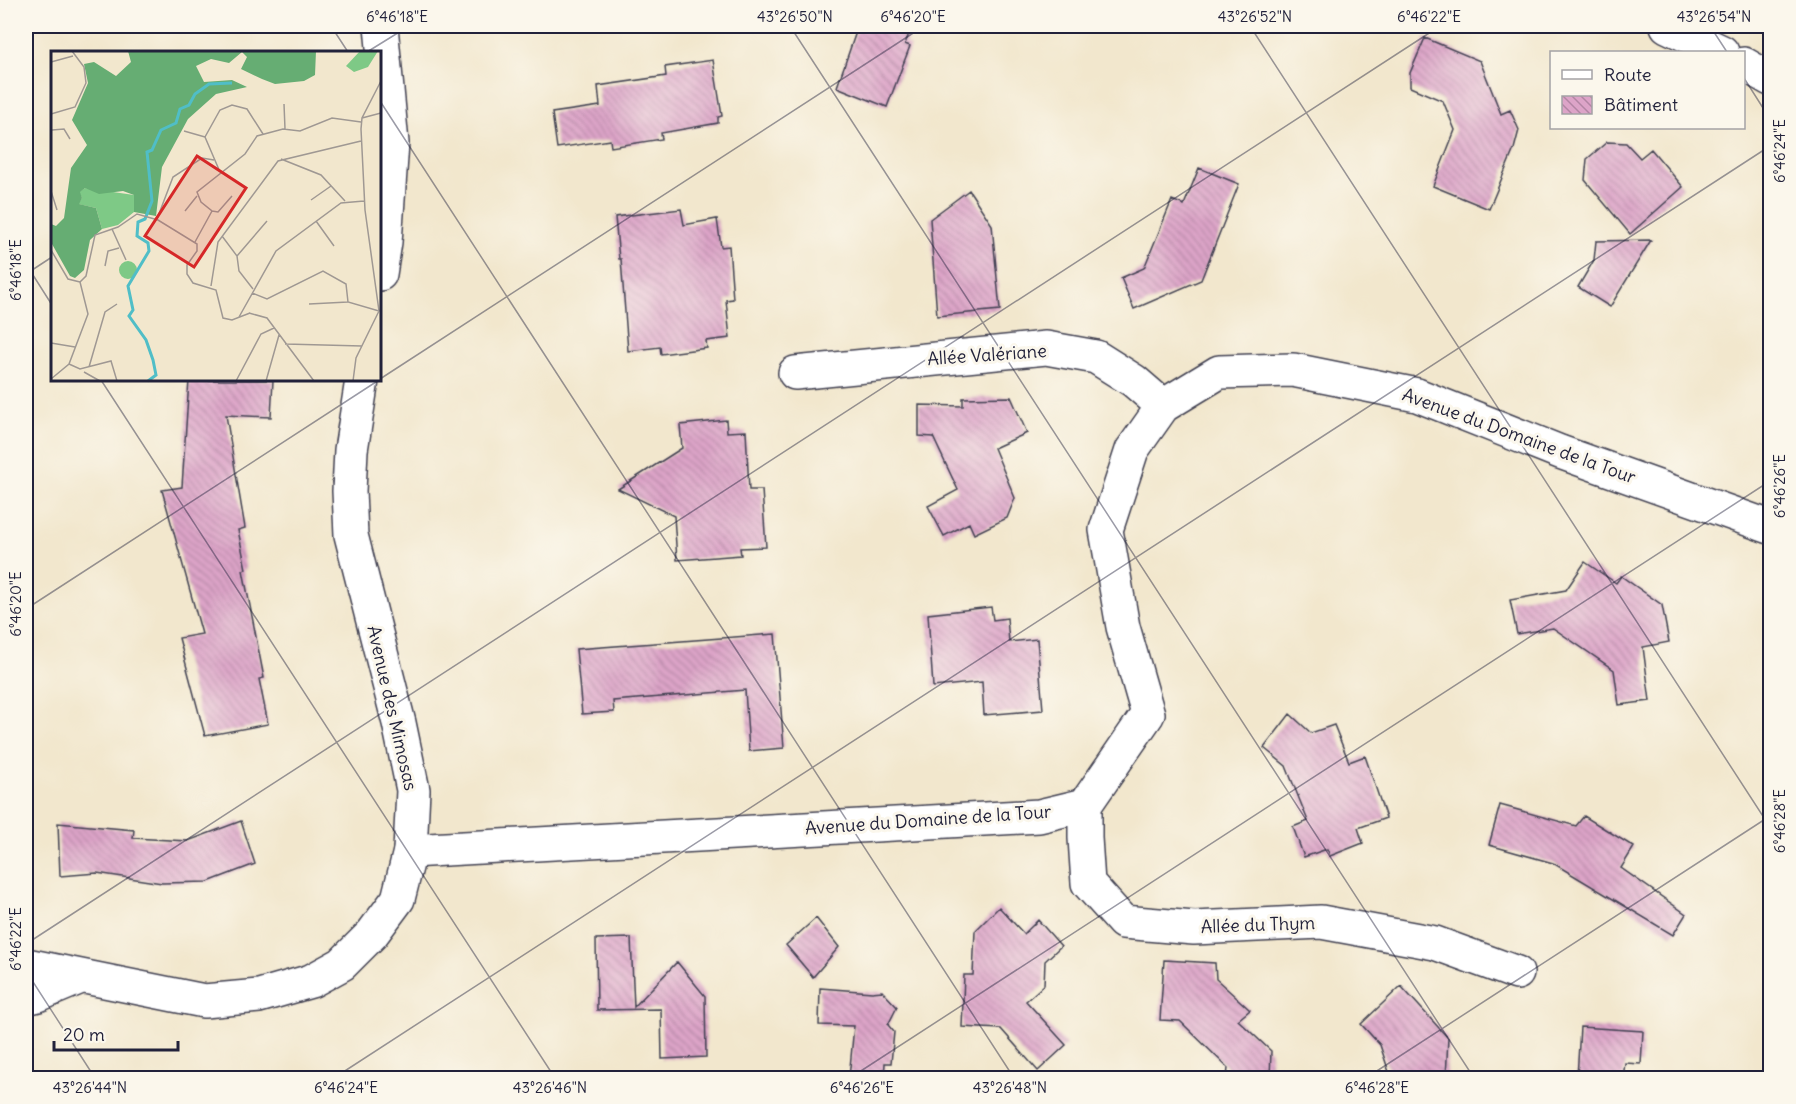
<svg xmlns="http://www.w3.org/2000/svg" width="1796" height="1104" font-family="Delius,sans-serif">
  <style>
    .building { fill: url(#building-back-hatch) }
    .lines { fill: none; stroke-linecap: round; stroke-linejoin: round }
    .minor-casing { stroke: #414051; stroke-width: 36 }
    .tertiary-casing { stroke: #414051; stroke-width: 36 }
    .minor { stroke: #fff; stroke-width: 33 }
    .tertiary { stroke: #fff; stroke-width: 33 }
    .ticks { fill: none; stroke: #22223b; stroke-width: 1.5; stroke-opacity: 0.45 }
    .labels { text-anchor: middle; stroke-width: 6; stroke-linejoin: round; paint-order: stroke }
    .street-label { font-size: 18px; fill: #22223b; stroke: #fbf7ec }
    .inset-river { fill: none; stroke: #50bec7; stroke-width: 3 }
    .inset-road { fill: none; stroke: #9f9893; stroke-width: 1.5 }
    .view { fill: #d62828; fill-opacity: 0.15; stroke: #d62828; stroke-width: 3 }
    .inset-edge { fill: none; stroke: #22223b; stroke-width: 3 }
    .neatline { fill: none; stroke: #22223b; stroke-width: 2 }
    .ticks-label { font-size: 15px; text-anchor: middle; fill: #22223b }
  </style>
  <defs>
    <pattern id="building-back-hatch" width="6" height="6" patternUnits="userSpaceOnUse" patternTransform="scale(1.5)"><rect width="6" height="6" fill="#dda4c8"/><path d="M-1 5l2 2M0 0l6 6M5-1l2 2" fill="none" stroke="#b385a4"/></pattern>
  </defs>
  <rect width="100%" height="100%" fill="#fbf7ec"/>
  <filter id="ink" filterUnits="userSpaceOnUse"><feTurbulence type="fractalNoise" baseFrequency=".0167" numOctaves="2"/><feDisplacementMap in="SourceGraphic" scale="12" xChannelSelector="R" yChannelSelector="G"/><feConvolveMatrix kernelMatrix="1 2 1 2 8 2 1 2 1" color-interpolation-filters="sRGB"/></filter>
  <filter id="wash" filterUnits="userSpaceOnUse"><feTurbulence type="fractalNoise" baseFrequency=".008" numOctaves="4" result="noise"/><feDisplacementMap in="SourceGraphic" scale="24" xChannelSelector="R" yChannelSelector="G"/><feGaussianBlur stdDeviation="1.35" result="paint"/><feColorMatrix in="noise" values="0 0 0 0 0 0 0 0 0 0 0 0 0 0 0 0 0 1.4 0 .05"/><feComposite in="paint" operator="in"/></filter>
  <g filter="url(#wash)">
    <rect width="100%" height="100%" fill="#f2e7cd"/>
    <g id="blocks">
      <path class="building" d="M858 26H912L905 44 910 46 887 107 837 87Z
        M1425 38 1480 61 1501 114 1510 110 1519 130 1514 149 1489 209 1433 186 1455 130 1443 101 1410 87V73Z
        M713 60 722 116 718 117V123L661 133 662 139 611 147 610 140 557 148 552 113 600 106 598 86 666 76 665 67Z
        M1607 142 1626 143 1640 158 1651 149 1683 187 1630 234 1585 180 1587 159Z
        M1199 168 1239 184 1201 280 1134 309 1121 278 1144 268 1172 200 1184 205Z
        M969 190 992 225 1000 310 937 316 930 219Z
        M681 209 684 225 717 219 721 247 729 246 733 299 726 300 730 338 706 341 707 348 661 354 660 347 628 351 621 259H619L615 217Z
        M1651 240 1610 307 1578 287 1594 260 1596 241Z
        M189 380H273L271 417 226 415 245 528 238 530 246 569 243 570 264 678 259 679 268 724 205 736 179 638 202 634 162 490 182 487Z
        M1011 397 1027 433 994 448 1015 498 1007 518 974 534 969 523 944 536 928 506 958 490 933 437 919 436V405L963 406V398Z
        M726 420 727 432 746 431 749 490H762L766 547 740 548 741 555 677 560 674 516 618 489 682 448 680 425Z
        M1585 562 1616 583 1621 576 1662 605 1669 642 1643 647 1650 701 1619 705 1614 670 1553 628 1517 634 1510 600 1566 590Z
        M991 607 993 620 1007 618 1009 642 1037 639 1043 710 984 715 982 682 933 687 928 614Z
        M775 634 784 748 749 751 745 690 613 701 614 712 582 714 576 649Z
        M1290 714 1311 733 1334 725 1349 762 1365 756 1386 818 1358 828 1363 843 1330 856 1327 849 1304 857 1293 827 1308 821 1286 766 1264 748Z
        M1500 805 1576 826 1584 816 1634 847 1621 868 1686 914 1673 935 1553 863 1489 845Z
        M241 821 255 864 208 882 162 883 97 873 60 876 58 823 134 830 133 838 188 841Z
        M999 907 1024 934 1038 920 1061 946 1045 961 1044 985 1026 1001 1066 1045 1038 1071 1001 1029 962 1027 964 975H973L975 931Z
        M816 918 839 947 813 977 786 945Z
        M631 938 634 1007 677 962 705 996 706 1057 662 1059 661 1009 597 1010 596 939Z
        M1164 960 1215 963 1216 979 1250 1010 1238 1020 1271 1051 1270 1078H1227L1228 1068 1180 1021 1160 1020Z
        M1401 986 1448 1038 1446 1078H1391L1380 1045 1361 1024Z
        M820 988 872 992 882 991 897 1007 888 1025 894 1032 891 1063H885L884 1078H849L854 1026 819 1025Z
        M1580 1027 1643 1031 1641 1064 1625 1063 1623 1078H1577Z"/>
    </g>
  </g>
  <g filter="url(#ink)">
    <use href="#blocks" fill-opacity="0" stroke="#414051" stroke-width="1.5"/>
    <g class="lines">
      <g class="minor-casing">
        <path id="minor" d="M1667 26 1722 52
          M1744 64 1770 79
          M795 373 1046 348 1096 357 1134 381 1163 406
          M1085 805V838L1088 883 1123 922 1194 928 1321 922 1435 943 1517 973
          M410 851 1039 816 1085 805 1148 714 1123 627 1106 530 1132 450 1163 406 1219 372 1293 370 1417 395 1560 452 1770 527"/>
      </g>
      <g class="tertiary-casing">
        <path id="tertiary" d="M380 274 385 242 392 143 381 26
          M26 965 204 1001 259 996 311 981 342 964 372 934 398 899 410 851 413 790 399 723 351 535 349 491 351 450 362 380
          M26 998 38 995 81 977"/>
      </g>
      <use href="#minor" class="minor"/>
      <use href="#tertiary" class="tertiary"/>
    </g>
  </g>
  <path class="ticks" d="M331 26 348 52M790 26 1474 1078M1250 26 1770 827M1710 26 1727 52M367 52 409 26M1744 78 1770 119M380 101 1014 1078M26 264 52 305M26 274 52 257M380 379 924 26M101 380 555 1078M26 609 379 380M26 944 1440 26M26 971 95 1078M334 1078 1770 146M850 1078 1770 481M1366 1078 1770 816"/>
  <g class="labels">
    <g class="street-label">
      <text transform="translate(987 355) rotate(-4)" y="6">Allée Valériane</text>
      <text transform="translate(1519 436) rotate(20)" y="6">Avenue du Domaine de la Tour</text>
      <text transform="translate(392 708) rotate(77)" y="6">Avenue des Mimosas</text>
      <text transform="translate(928 820) rotate(-4)" y="6">Avenue du Domaine de la Tour</text>
      <text transform="translate(1258 925) rotate(-2)" y="6">Allée du Thym</text>
    </g>
  </g>
  <g transform="translate(51 51)">
    <rect width="330" height="330" fill="#f2e7cd"/>
    <path d="M309 0H327L317 16 303 21 295 15ZM34 137 83 144V161L67 174 51 178 45 157 27 153 31 147 28 141Z" fill="#7ec986"/>
    <path d="M77 0H265L264 24 253 30 224 33 211 28 190 18 196 6 191 1 178 12 160 8 145 15 153 31 181 29 196 36 165 43 137 68 111 116 105 165 83 161V144L72 140 48 143 34 137 29 141 31 147 28 153 45 157 51 178 39 189 33 219 24 227 19 225 1 193 0 173 5 175 13 167 20 117 36 94 21 69 37 32 33 13 43 11 65 25 80 11Z" fill="#66ad73"/>
    <path d="M68 219a9 9 0 1 1 18 0a9 9 0 1 1-18 0Z" fill="#7ec986"/>
    <path class="inset-river" d="M97 330 105 324 102 309 95 289 78 265 82 259 77 235 98 200 97 192 86 185 87 171 94 168 101 150 96 101 101 99 110 79 125 72 129 58 138 54 144 43 158 33 181 32"/>
    <path class="inset-road" d="M0 11 22 5M233 53 234 78M0 63 24 56 35 32 33 16 21 0M311 67 330 62M0 75V108M1 79 13 78 19 88M133 80 154 86M230 108 270 124 294 150M169 121 154 86 169 59 181 54 196 58 212 83M0 140 6 159M260 149 280 135M134 160 146 145M161 160 167 161 181 145M106 168 122 126 151 107 163 109M265 170 283 195M61 178 75 209M171 185 186 205 188 220 202 238M144 191 161 160 150 151 146 141 194 103 206 85 232 78 249 80 281 67 310 71M0 199 17 228 29 231M186 205 216 170M54 215 57 200 68 197M29 231 35 225 44 184 67 176 86 163 107 169 146 193V200L136 214V223L142 232 165 239 172 267 181 269 199 262M160 235 167 191 227 110 310 90M201 242 216 248 272 220 295 233 297 251 328 260M258 253 297 251M198 262 216 267 263 330M188 266 225 200 290 152 313 150M0 292 24 296M234 293 311 295M18 313 29 318 60 310 66 330M38 316 54 261 66 253M33 321 49 330M0 328 18 313 37 263 29 231M185 330 210 283 223 277M215 330 228 284M302 330 305 307 328 260 314 159 310 78 311 67 330 30"/>
    <path class="view" d="M146 105 195 137 143 216 94 185Z"/>
    <rect width="330" height="330" class="inset-edge"/>
  </g>
  <rect width="1796" height="1104" fill="none" stroke="#fbf7ec" stroke-width="66"/>
  <rect x="1550" y="51" width="195" height="78" fill="#fbf7ec" stroke="#a4a2a5" stroke-width="1.5"/>
  <rect x="1562" y="70" width="30" height="9" fill="#ffffff" stroke="#a4a2a5" stroke-width="1.5"/>
  <text x="1604" y="81" font-size="18" fill="#22223b">Route</text>
  <rect x="1562" y="96" width="30" height="18" fill="url(#building-back-hatch)" stroke="#a4a2a5" stroke-width="1.5"/>
  <text x="1604" y="111" font-size="18" fill="#22223b">Bâtiment</text>
  <path d="M54 1041v9h124v-9" fill="none" stroke="#22223b" stroke-width="3"/>
  <text x="63" y="1041" font-size="18" fill="#22223b" stroke="#fbf7ec" stroke-width="4.5" paint-order="stroke">20 m</text>
  <rect x="33" y="33" width="1730" height="1038" class="neatline"/>
  <g class="ticks-label">
    <text x="397" y="22">6°46'18"E</text>
    <text x="795" y="22">43°26'50"N</text>
    <text x="913" y="22">6°46'20"E</text>
    <text x="1255" y="22">43°26'52"N</text>
    <text x="1429" y="22">6°46'22"E</text>
    <text x="1714" y="22">43°26'54"N</text>
    <text transform="translate(1780 151) rotate(-90)" y="5">6°46'24"E</text>
    <text transform="translate(16 270) rotate(-90)" y="5">6°46'18"E</text>
    <text transform="translate(1780 486) rotate(-90)" y="5">6°46'26"E</text>
    <text transform="translate(16 604) rotate(-90)" y="5">6°46'20"E</text>
    <text transform="translate(1780 821) rotate(-90)" y="5">6°46'28"E</text>
    <text transform="translate(16 939) rotate(-90)" y="5">6°46'22"E</text>
    <text x="90" y="1093">43°26'44"N</text>
    <text x="346" y="1093">6°46'24"E</text>
    <text x="550" y="1093">43°26'46"N</text>
    <text x="862" y="1093">6°46'26"E</text>
    <text x="1010" y="1093">43°26'48"N</text>
    <text x="1377" y="1093">6°46'28"E</text>
  </g>
</svg>
